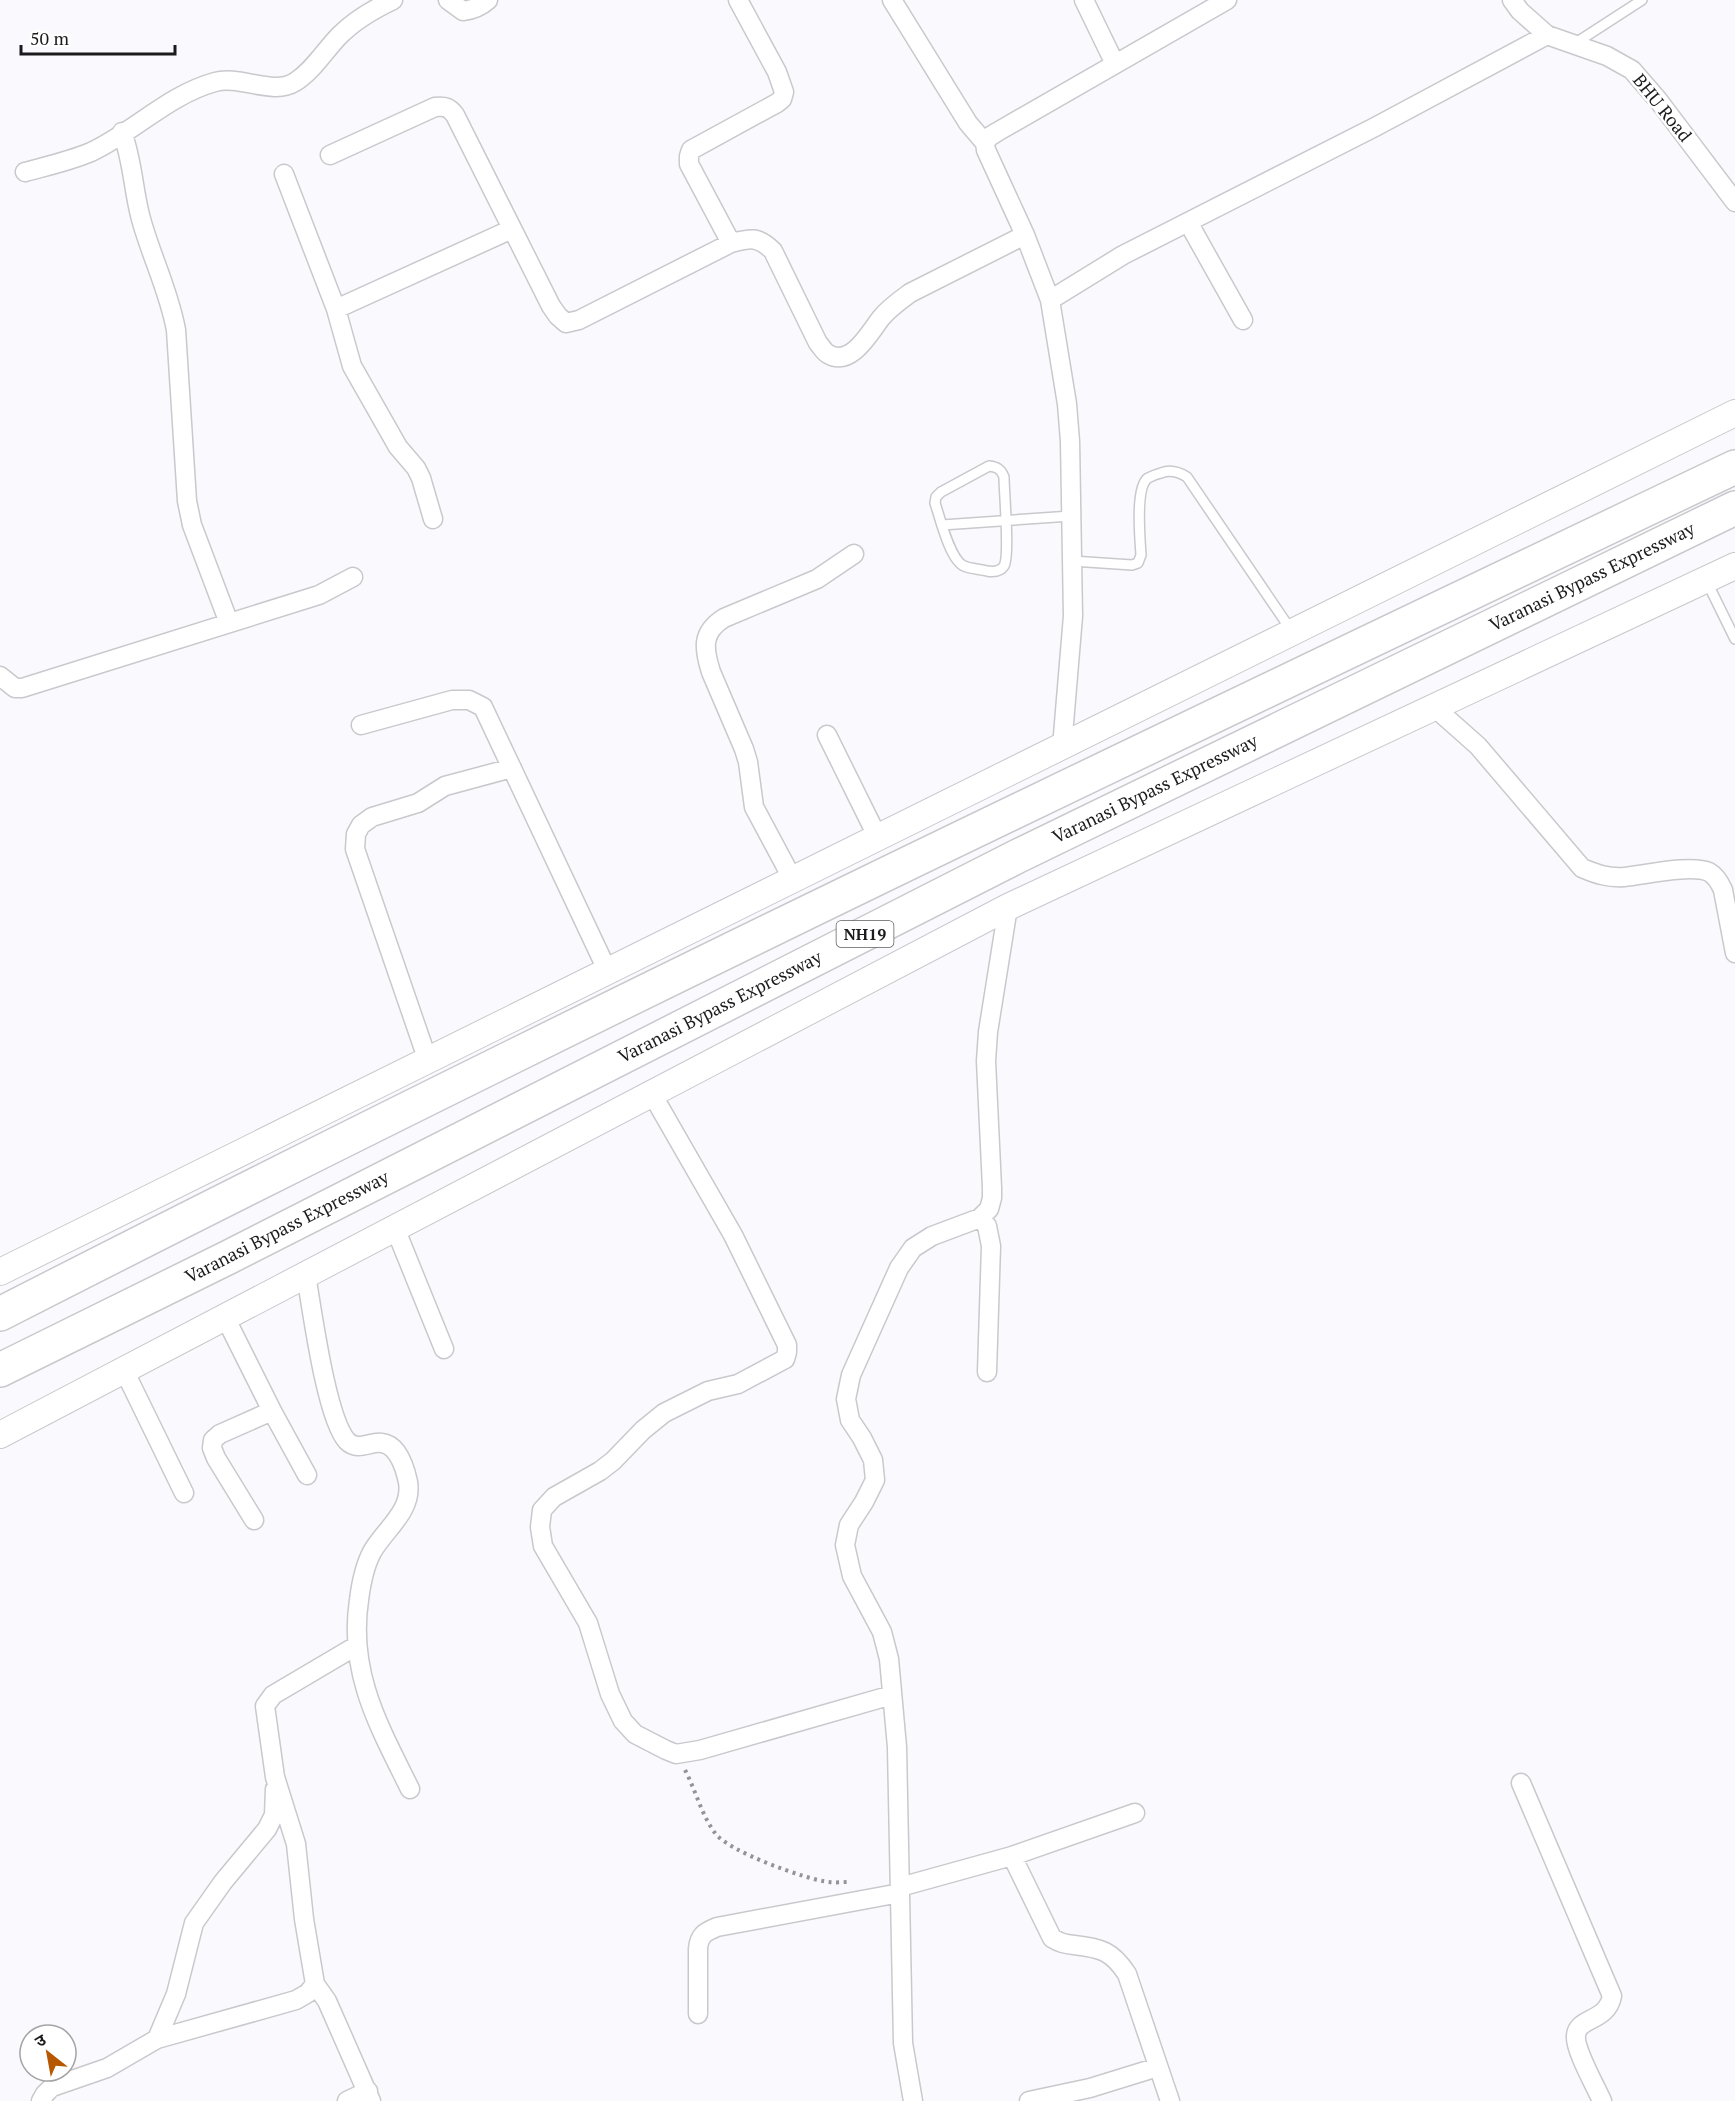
<svg xmlns="http://www.w3.org/2000/svg" width="1735" height="2101" font-family="'PT Serif','Noto Sans Devanagari',serif">
  <style>
    .lines { fill: none; stroke-linecap: round; stroke-linejoin: round }
    .lane-casing { stroke: #c9c9cd; stroke-width: 12 }
    .street-casing { stroke: #c9c9cd; stroke-width: 21 }
    .secondary-casing { stroke: #c9c9cd; stroke-width: 28 }
    .highway-casing { stroke: #c9c9cd; stroke-width: 36 }
    .path { stroke: #949497; stroke-width: 4; stroke-dasharray: 3 4.5; stroke-linecap: butt }
    .lane { stroke: #fff; stroke-width: 9 }
    .street { stroke: #fff; stroke-width: 18 }
    .secondary { stroke: #fff; stroke-width: 26 }
    .highway { stroke: #fff; stroke-width: 33 }
    .labels { text-anchor: middle; stroke-width: 5; stroke-linejoin: round; paint-order: stroke }
    .shield { fill: #fff; stroke: #5f5f61; stroke-width: 1.5 }
    .shield-label { font-size: 16px; font-weight: bold; fill: #1b1b1d }
    .street-label { font-size: 18px; fill: #1b1b1d; stroke: #fff }
  </style>
  <rect width="100%" height="100%" fill="#fafafe"/>
  <g class="lines">
    <g class="lane-casing">
      <path id="lane" d="M1574 44 1642 0
        M989 466C997 467 1001 469 1004 477 1004 492 1010 556 1004 566 1000 572 993 572 987 571 980 569 971 569 964 566 950 560 940 518 935 503L936 497 941 492Z
        M942 525 1071 516
        M1072 561 1132 565 1138 563 1141 555C1140 539 1135 487 1148 478 1152 476 1157 474 1161 473 1171 469 1179 472 1187 477L1291 630
        M1707 582 1735 639"/>
    </g>
    <g class="street-casing">
      <path id="street" d="M448 0 463 11C473 10 480 7 488 0
        M892 0 968 123 985 143
        M1084 0 1115 64
        M1512 0 1520 11 1547 35 1607 56 1632 70 1658 100 1735 202
        M122 132C133 161 133 190 141 219 151 256 169 291 176 330L187 501 192 525 229 623
        M330 155 435 107C445 106 449 107 455 115L551 306 558 316 566 323 579 320 731 243C751 238 758 236 773 251L818 343C821 346 824 352 828 354 851 368 870 332 881 318 889 308 899 301 910 293L1025 235
        M25 172C47 166 70 161 91 152 134 132 168 95 215 82 240 75 273 96 295 82 313 71 325 50 340 35 355 20 374 9 393 0
        M284 174 336 309 352 366 398 447 416 468 421 478 433 519
        M1188 222 1243 320
        M731 243 689 164V156L691 150 777 103 782 99 784 92 777 72 738 0
        M1050 300 1123 255 1375 127 1547 35
        M336 309 512 229
        M0 676 15 688H22L319 595 353 577
        M1434 707 1478 746 1582 868C1596 874 1608 878 1624 877 1645 875 1691 864 1709 872 1716 876 1720 883 1723 890L1735 953
        M361 725 452 700H469L483 707 608 972
        M827 735 878 838
        M1062 747 1073 616 1070 441 1067 404 1050 300 1025 235 986 150 985 143 989 137 997 132 1227 0
        M793 880 754 807 748 762 744 749 711 672C703 647 702 632 724 618L817 579 854 554
        M428 1061 355 849 356 834 361 825 372 817 418 803 445 786 512 768
        M652 1094 733 1235 787 1345V1352L785 1359 738 1384 708 1391 664 1413 643 1430 613 1461 600 1471 554 1497 542 1510 540 1527 543 1546 588 1623 610 1694 623 1721 635 1734 666 1750 676 1754 700 1750 892 1695
        M980 1218 987 1226 991 1246 987 1372
        M395 1228 444 1349
        M306 1275C312 1309 326 1418 347 1441 358 1452 370 1441 382 1443 398 1445 405 1468 408 1482 413 1511 384 1530 372 1552 364 1567 361 1584 359 1600 348 1673 379 1726 410 1789
        M225 1317 272 1411 307 1475
        M124 1370 184 1493
        M254 1520 216 1458 212 1448 213 1440 220 1434 272 1411
        M1521 1783 1612 1996C1607 2022 1578 2017 1576 2035 1574 2049 1596 2087 1602 2101
        M1012 1856 1052 1938C1060 1943 1065 1944 1074 1945 1101 1948 1112 1951 1127 1974L1170 2101
        M900 1887 1012 1856 1135 1813
        M315 1984 327 2001 371 2101
        M698 2014V1949C699 1935 705 1932 717 1927L900 1893
        M157 2039 176 1994 194 1923 223 1882 267 1829 274 1815 275 1789
        M41 2101 45 2094 52 2087 107 2068 157 2039 296 2000 308 1993 315 1984 304 1919 296 1844 275 1777 265 1706 273 1695 356 1646
        M347 2101 368 2091
        M913 2101 903 2043 897 1747 889 1659 882 1632 852 1576 845 1545 849 1525 864 1502 875 1480 873 1460 862 1438 850 1420 846 1399 851 1375 899 1268 913 1248 932 1236 980 1218 989 1209 992 1198V1188L986 1061 988 1032 1008 907
        M1029 2101 1090 2088 1158 2067"/>
    </g>
    <g class="secondary-casing">
      <path id="secondary" d="M0 1272 1735 413
        M0 1435 1008 907 1735 566"/>
    </g>
    <g class="highway-casing">
      <path id="highway" d="M0 1314C573 1021 1154 744 1735 467
        M0 1370 229 1257 1018 856 1735 508"/>
    </g>
    <path class="path" d="M685 1770C696 1791 701 1814 715 1833 727 1851 807 1880 829 1882 835 1883 842 1882 848 1882"/>
    <use href="#lane" class="lane"/>
    <use href="#street" class="street"/>
    <use href="#secondary" class="secondary"/>
    <use href="#highway" class="highway"/>
  </g>
  <g class="labels">
    <rect class="shield" x="836.5" y="921" width="57" height="26" rx="4.5"/>
    <g class="shield-label">
      <text x="865" y="940">NH19</text>
    </g>
    <g class="street-label">
      <text transform="translate(1662 108) rotate(51)" y="6">BHU Road</text>
      <text transform="translate(1592 577) rotate(-26)" y="6">Varanasi Bypass Expressway</text>
      <text transform="translate(1155 789) rotate(-26)" y="6">Varanasi Bypass Expressway</text>
      <text transform="translate(720 1007) rotate(-27)" y="6">Varanasi Bypass Expressway</text>
      <text transform="translate(287 1227) rotate(-27)" y="6">Varanasi Bypass Expressway</text>
    </g>
  </g>
  <g transform="translate(48 2053) rotate(329)"><circle r="28" fill="#ffffff" stroke="#a4a4a5" stroke-width="1.5"/>
  <path d="M0-4.5L10 22L0 15L-10 22Z" fill="#b55800"/>
  <text y="-9" font-size="16" font-weight="bold" text-anchor="middle" fill="#1b1b1d">उ</text>
  </g>
  <path d="M21 45v9h154v-9" fill="none" stroke="#1b1b1d" stroke-width="3"/>
  <text x="30" y="45" font-size="18" fill="#1b1b1d" stroke="#ffffff" stroke-width="4.5" paint-order="stroke">50 m</text>
</svg>
